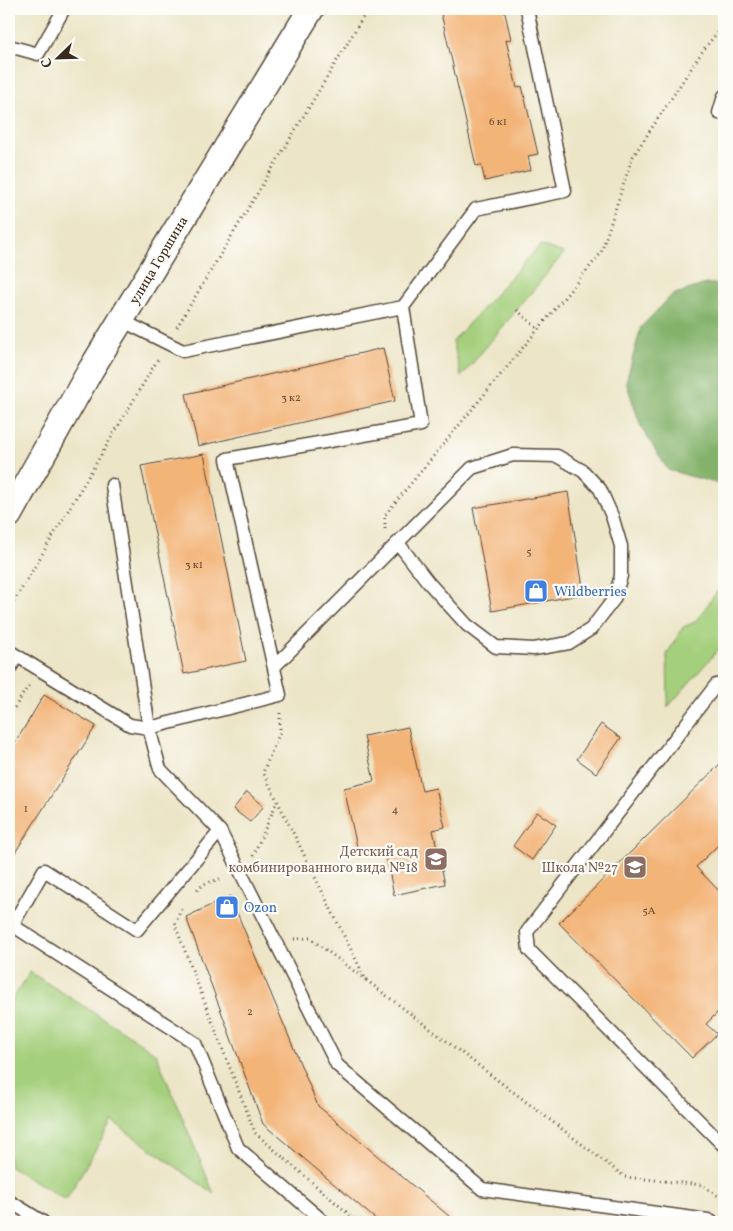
<svg xmlns="http://www.w3.org/2000/svg" width="733" height="1231" font-family="Vollkorn,serif">
  <style>
    .green { fill: #a4cf7b; stroke: #707c4c }
    .forest { fill: #83b26b; stroke: #5f6e44 }
    .building { fill: #f3b478 }
    .lines { fill: none; stroke-linecap: round; stroke-linejoin: round }
    .service-casing { stroke: #564637; stroke-width: 15 }
    .minor-casing { stroke: #564637; stroke-width: 28 }
    .path { stroke: #564637; stroke-width: 3; stroke-dasharray: 1 4; stroke-linecap: butt }
    .service { stroke: #fff; stroke-width: 12 }
    .minor { stroke: #fff; stroke-width: 25 }
    .labels { text-anchor: middle; stroke-width: 4.5; stroke-linejoin: round; paint-order: stroke }
    .number-label { font-size: 11px; fill: #694c34 }
    .street-label { font-size: 14px; fill: #3b2a1e; stroke: #fdfcf7 }
    .shop-label { font-size: 14px; fill: #366cbe; stroke: #fdfcf7; text-anchor: start }
    .education-label { font-size: 14px; fill: #785e54; stroke: #fdfcf7; text-anchor: end }
  </style>
  <rect width="100%" height="100%" fill="#fdfcf7"/>
  <filter id="ink" filterUnits="userSpaceOnUse"><feTurbulence type="fractalNoise" baseFrequency=".02" numOctaves="2"/><feDisplacementMap in="SourceGraphic" scale="10" xChannelSelector="R" yChannelSelector="G"/><feConvolveMatrix kernelMatrix="1 2 1 2 8 2 1 2 1" color-interpolation-filters="sRGB"/></filter>
  <filter id="wash" filterUnits="userSpaceOnUse"><feTurbulence type="fractalNoise" baseFrequency=".0096" numOctaves="4" result="noise"/><feDisplacementMap in="SourceGraphic" scale="20" xChannelSelector="R" yChannelSelector="G"/><feGaussianBlur stdDeviation="1.12" result="paint"/><feColorMatrix in="noise" values="0 0 0 0 0 0 0 0 0 0 0 0 0 0 0 0 0 1.4 0 .05"/><feComposite in="paint" operator="in"/></filter>
  <g filter="url(#wash)">
    <rect width="100%" height="100%" fill="#ece5c7"/>
    <path class="green" d="M540 245 564 253 461 377 453 341Z
      M724 582V643L668 707 667 654 683 627 695 622Z
      M30 972 129 1035 156 1054 214 1194 112 1121 66 1200 9 1166V1005Z"/>
    <path class="forest" d="M706 284H724L723 485 668 470 641 427 626 382 641 327 672 295Z"/>
    <g id="blocks">
      <path class="building" d="M440 9H504L511 39 506 40 517 88 522 86 538 154 528 156 531 170 485 181 481 165 476 166Z
        M383 348 395 401 198 446 186 394Z
        M204 454 246 661 184 674 141 466Z
        M568 492 584 594 492 611 473 508Z
        M44 695 96 726 9 862V753Z
        M601 724 621 738 596 773 577 759Z
        M408 727 422 791 436 788 445 827 433 830 445 884 394 895 385 851 359 856 344 788 374 781 364 736Z
        M724 760V839L696 867 724 896V1006L706 1024 717 1034 692 1058 559 923Z
        M247 792 264 806 250 822 233 809Z
        M537 812 556 825 532 860 513 846Z
        M230 896 318 1106 456 1222H379L263 1124 186 917Z"/>
    </g>
  </g>
  <g filter="url(#ink)">
    <use href="#blocks" fill-opacity="0" stroke="#564637" stroke-width="1"/>
    <g class="lines">
      <g class="service-casing">
        <path id="service" d="M9 46 38 54 64 9
          M719 113 724 96
          M121 320 183 351 403 307
          M112 485 149 728 160 769 220 831 337 1065 482 1189 708 1220 712 1222
          M9 651 130 725 149 728 280 695 227 459 421 425 403 307 476 209 565 191 527 9
          M274 667 472 468 513 455 557 456 583 471 600 489 612 516 621 546V576L614 599 591 629 569 643 534 649 496 647 467 625 428 582 398 543
          M9 670 17 656
          M724 683 716 685 527 932 529 950 724 1146
          M12 925 195 1043 238 1148 324 1222
          M9 931 44 870 137 930 220 831
          M9 1201 43 1222"/>
      </g>
      <g class="minor-casing">
        <path id="minor" d="M9 515 90 371 311 9"/>
      </g>
      <path class="path" d="M517 310 538 329
        M177 327 368 9
        M385 529V515L601 253 632 158 704 49 724 24
        M9 610 158 359
        M280 713V732L263 772 366 980 625 1177 702 1185 724 1200
        M9 716 29 685
        M253 856 277 802
        M197 890 204 884 223 878
        M181 909 175 925 255 1133 358 1222
        M294 939 310 938 366 980"/>
      <use href="#service" class="service"/>
      <use href="#minor" class="minor"/>
    </g>
  </g>
  <defs>
    <g id="shop-square" transform="scale(1.25)"><rect x="-9" y="-9" width="18" height="18" rx="4" fill="#3f7fe0" stroke="#fdfcf7"/><path d="M-5-2.5h2.3a2.7 3.5 0 0 1 5.4 0H5L5.5 6h-11ZM-1.5-2.5h3a1.5 2.3 0 0 0-3 0Z" fill="#fff"/></g>
    <g id="school-square" transform="scale(1.25)"><rect x="-9" y="-9" width="18" height="18" rx="4" fill="#8d6e63" stroke="#fdfcf7"/><path d="M0-5L7-2L0 1L-7-2ZM-4 1L0 2.5L4 1V4Q0 6-4 4Z" fill="#fff"/></g>
  </defs>
  <g fill-rule="evenodd">
    <use href="#shop-square" x="536" y="591"/>
    <use href="#school-square" x="436" y="859"/>
    <use href="#school-square" x="635" y="867"/>
    <use href="#shop-square" x="227" y="907"/>
  </g>
  <g class="labels">
    <g class="number-label">
      <text x="498" y="125">6 к1</text>
      <text x="291" y="401">3 к2</text>
      <text x="529" y="555">5</text>
      <text x="194" y="568">3 к1</text>
      <text x="26" y="812">1</text>
      <text x="395" y="813">4</text>
      <text x="649" y="914">5А</text>
      <text x="250" y="1015">2</text>
    </g>
    <g class="street-label">
      <text transform="translate(158 260) rotate(-59)" y="5">улица Горшина</text>
    </g>
    <g class="shop-label">
      <text x="554" y="596">Wildberries</text>
      <text x="244" y="912">Ozon</text>
    </g>
    <g class="education-label">
      <text x="418" y="856">Детский сад<tspan x="418" dy="16">комбинированного вида №18</tspan></text>
      <text x="618" y="872">Школа №27</text>
    </g>
  </g>
  <rect width="733" height="1231" fill="none" stroke="#fdfcf7" stroke-width="30"/>
  <g transform="translate(58 58) rotate(247)" stroke="#fdfcf7" stroke-width="4" paint-order="stroke">
  <path d="M0-4L9 19L0 12L-9 19Z" fill="#3b2a1e"/>
  <text y="-8" font-size="14" font-weight="bold" text-anchor="middle" fill="#3b2a1e">С</text>
  </g>
</svg>
